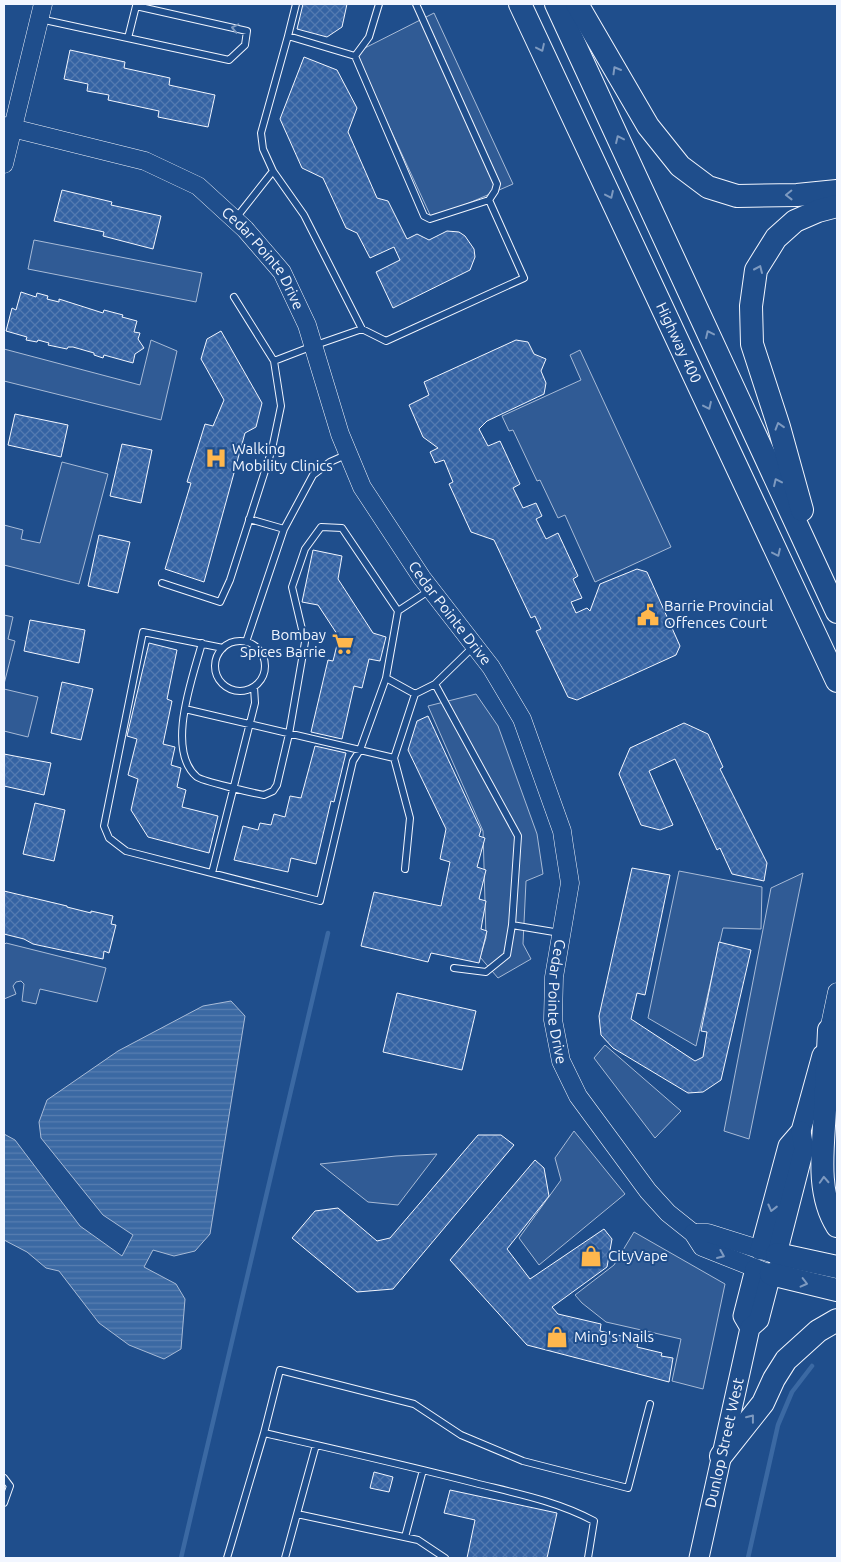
<svg xmlns="http://www.w3.org/2000/svg" width="841" height="1562" font-family="Ubuntu,sans-serif">
  <style>
    .parking { fill: #305b95; stroke: #a8bbd7 }
    .water { fill: url(#water-rules); stroke: #a8bbd7 }
    .lines { fill: none; stroke-linecap: round; stroke-linejoin: round }
    .stream { stroke: #3b69a3; stroke-width: 4.5 }
    .building { fill: url(#building-cross-hatch); stroke: #f2f6ff }
    .lane-casing { stroke: #f2f6ff; stroke-width: 8 }
    .secondary-casing { stroke: #f2f6ff; stroke-width: 19 }
    .primary-casing { stroke: #f2f6ff; stroke-width: 21 }
    .highway-casing { stroke: #f2f6ff; stroke-width: 24 }
    .lane { stroke: #1f4e8c; stroke-width: 6 }
    .secondary { stroke: #1f4e8c; stroke-width: 18 }
    .primary { stroke: #1f4e8c; stroke-width: 19 }
    .highway { stroke: #1f4e8c; stroke-width: 22 }
    .oneway { stroke: #7e9ac0 }
    .labels { text-anchor: middle; stroke-width: 4; stroke-linejoin: round; paint-order: stroke }
    .street-label { font-size: 15px; fill: #f2f6ff; stroke: #1f4e8c }
    .poi-label { font-size: 15px; fill: #f2f6ff; stroke: #1f4e8c; text-anchor: start }
  </style>
  <defs>
    <pattern id="water-rules" width="6" height="5" patternUnits="userSpaceOnUse" patternTransform="scale(1.25)"><rect width="6" height="5" fill="#3b69a3"/><path d="M0 2.5h6" fill="none" stroke="#587fb1"/></pattern>
    <pattern id="building-cross-hatch" width="8" height="8" patternUnits="userSpaceOnUse" patternTransform="scale(1.25)"><rect width="8" height="8" fill="#3563a3"/><path d="M0 0l8 8M0 8l8-8" fill="none" stroke="#537ab1"/></pattern>
  </defs>
  <rect width="100%" height="100%" fill="#1f4e8c"/>
  <path class="parking" d="M434 13 513 184 432 219 355 53Z
    M34 240 202 273 196 302 28 269Z
    M151 340 177 351 161 420 4 381V349L140 385Z
    M580 350 671 547 595 582 565 515 558 518 540 480 537 481 513 430 509 431 502 416 581 380 570 355Z
    M62 462 108 474 79 584 4 565V525L23 530 21 539 40 543Z
    M4 615 13 617 8 639 15 641 4 684Z
    M4 689 38 697 28 737 4 731Z
    M476 694 498 726 537 834 543 874 526 881 523 944 531 959 498 978 480 957 486 938 483 831 428 706Z
    M679 871 762 887 761 929 723 928 696 1046 648 1018Z
    M803 873 749 1139 724 1131 771 888Z
    M6 943 106 968 97 1002 40 989 36 1004 22 1001 24 984 21 981 16 982 13 986 16 994 4 999V945Z
    M605 1045 681 1111 655 1138 594 1058Z
    M574 1131 625 1194 539 1265 519 1238 561 1180 555 1158Z
    M437 1154 398 1205 368 1202 320 1164 396 1156Z
    M634 1232 725 1284 703 1389 672 1381 681 1339 606 1322 582 1303 575 1295 614 1265Z"/>
  <path class="water" d="M231 1001 245 1016 210 1234 195 1251 174 1256 153 1250 144 1267 176 1284 185 1299 181 1349 164 1359 129 1345 99 1323 59 1271 46 1268 27 1252 4 1240V1134L15 1140 80 1226 122 1256 133 1235 103 1215 41 1138 39 1122 47 1100 118 1051 203 1006Z"/>
  <g class="lines">
    <path class="stream" d="M181 1558 328 933
      M748 1558 778 1425 792 1392 812 1366"/>
  </g>
  <path class="building" d="M303 4H347L342 27 327 37 297 29Z
    M70 50 125 62 124 68 170 78 169 85 215 95 208 127 158 117 159 111 108 100 109 95 87 91 88 84 64 79Z
    M304 57 337 70 357 108 348 132 377 198 388 201 407 239 417 234 429 240 447 231 459 232 465 236 474 249 475 257 470 270 393 308 376 272 400 260 394 247 370 258 357 233 346 228 323 178 302 168 280 119Z
    M62 190 112 202 111 205 161 216 153 249 103 236 104 232 54 221Z
    M21 292 36 297 37 293 48 296 47 299 59 302V299L103 313 104 310 123 315 122 317 137 321 134 332 140 333 138 339 144 348 135 354 133 363 104 355 103 358 94 355V353L73 347H68L67 349 48 345 49 343 38 340 37 342 26 340 27 337 6 331 12 308 16 310Z
    M221 331 262 403 256 427 245 433 204 582 165 569 191 483 187 482 205 424 213 426 224 400 201 359 207 339Z
    M516 340 528 342 534 354 546 359 541 371 546 383 544 394 487 421 479 429 488 446 500 441 520 484 513 488 523 508 536 503 542 516 536 519 546 539 558 533 578 576 573 579 582 598 571 602 576 613 587 608 590 611 600 584 637 569 647 572 680 646 676 655 577 700 568 697 536 631 541 629 535 616 531 618 494 540 471 532 449 484 453 482 444 460 435 463 430 452 438 448 423 437 409 405 429 395 424 382Z
    M15 414 68 425 61 457 8 445Z
    M122 444 152 450 141 503 110 496Z
    M99 535 130 542 118 593 88 586Z
    M313 550 342 556 338 579 373 633 386 637 380 661 369 659 362 688 354 686 342 739 311 732 328 660 333 661 339 637 318 605 302 602Z
    M30 620 85 630 79 663 24 651Z
    M149 643 177 650 167 699 172 701 163 744 175 747 171 765 181 768 177 787 186 790 182 807 218 816 209 853 148 837 131 810 138 779 128 775 137 739 127 736Z
    M62 682 93 689 81 740 51 733Z
    M428 716 481 830 479 836 485 838 477 867 486 870 479 899 486 901 481 929 487 931 479 963 431 953 428 962 361 946 374 892 441 906 450 862 440 859 446 829 408 750 417 721Z
    M684 723 708 734 723 767 720 769 767 863 764 881 732 874 720 848 717 850 675 759 649 771 673 825 660 830 641 825 619 774 630 748Z
    M315 746 346 753 334 802 331 801 316 864 291 858 288 872 234 860 243 826 258 830 260 823 271 825 274 814 285 817 290 796 301 798Z
    M4 754 51 763 44 795 4 786Z
    M35 803 65 810 54 861 23 854Z
    M632 868 670 875 645 995 637 993 631 1019 695 1061 703 1057 707 1032 701 1031 719 942 751 950 721 1080 703 1092 688 1093 613 1048 601 1035 599 1016Z
    M4 891 67 906V907L91 913V911L113 916 111 924 116 925 109 953 104 951 103 959 33 944 24 939 4 934Z
    M397 993 476 1011 462 1070 383 1052Z
    M478 1135H501L514 1145 393 1289 357 1292 292 1238 315 1211 338 1208 377 1241 390 1238Z
    M535 1160 544 1168 549 1196 507 1249 530 1279 604 1229 612 1239 607 1267 552 1307 558 1314 601 1324 600 1331 638 1340 637 1347 662 1353 661 1356 673 1358 669 1382 527 1345 450 1260Z
    M374 1472 393 1477 389 1492 370 1488Z
    M450 1490 557 1513 547 1558H467L475 1520 444 1513Z"/>
  <g class="lines">
    <g class="lane-casing">
      <path id="lane" d="M40 19 229 60 245 45 247 31 136 6 128 38
        M288 36 296 4
        M355 56 424 216 430 219 489 200
        M273 171 263 149 261 133 288 36 355 56 369 37 379 4
        M234 297 274 361 313 346 362 329 304 215 273 171 236 218
        M362 329 386 341 524 278 489 200 495 191 497 184 416 4
        M249 519 284 529 313 475 330 462 348 454
        M162 583 220 602 230 580 272 449 281 406 274 361
        M398 611 430 590
        M215 666a25 25 0 1 1 50 0a25 25 0 1 1-50 0Z
        M246 642 284 529
        M202 643C193 677 165 750 197 777 202 781 253 793 264 795L273 791 277 785 289 734 305 642 292 587 305 549 321 527 342 528 398 611 386 678 360 750 353 761 320 901 126 851 109 838 104 826 143 632 223 648
        M386 678 415 694
        M435 684 518 836 512 925 507 955 486 972 454 968
        M185 709 394 758
        M405 869 410 818 394 758 415 694 435 684 474 646
        M212 873 255 703 254 687
        M512 925 560 933
        M264 1433 280 1370 414 1404 461 1435 523 1461 628 1488 650 1404
        M316 1445 297 1514 418 1540 445 1558
        M4 1478 10 1486 4 1503
        M405 1537 423 1470
        M227 1558 264 1433C334 1449 405 1465 475 1483 515 1493 557 1501 594 1521L588 1558
        M285 1558 297 1514"/>
    </g>
    <g class="secondary-casing">
      <g id="secondary">
        <path id="s1" d="M4 126 145 161 198 186 245 229 282 272 307 325 340 434 362 487 422 578 491 667 522 719 562 831 564 845 570 883 554 977 553 1020 561 1061 578 1096 648 1191 668 1213 693 1233 702 1247 768 1273"/>
        <path d="M4 164 43 4"/>
        <path d="M829 1030 837 992"/>
        <path d="M693 1233H708L774 1254"/>
      </g>
    </g>
    <g class="primary-casing">
      <g id="primary">
        <path d="M760 1250 788 1146 801 1131 822 1055"/>
        <path d="M777 1254 804 1149 801 1131"/>
        <path d="M750 1328 743 1316 755 1269"/>
        <path id="s2" d="M699 1558 750 1328 759 1320 771 1274"/>
      </g>
    </g>
    <g class="highway-casing">
      <g id="highway">
        <path id="s3" d="M520 4 837 681"/>
        <path d="M556 4 837 612"/>
        <path d="M577 4 648 126 680 166 708 187 737 196 797 195 837 191"/>
        <path d="M802 510 779 427 752 344 751 306 756 270 776 238 795 221 818 211 837 206"/>
        <path d="M829 1030C828 1056 826 1083 825 1110 823 1148 816 1193 837 1226"/>
        <path d="M777 1254 837 1267"/>
        <path d="M771 1274 837 1290"/>
        <path d="M721 1456 763 1403 774 1379 786 1360 818 1331 837 1320"/>
      </g>
    </g>
    <use href="#lane" class="lane"/>
    <use href="#secondary" class="secondary"/>
    <use href="#primary" class="primary"/>
    <use href="#highway" class="highway"/>
  </g>
  <defs><path id="oneway-chevron" d="M-2-3.5L2.5 0L-2 3.5" fill="none" stroke-width="1.6" stroke-linecap="round" stroke-linejoin="round" transform="scale(1.25)"/></defs>
  <g class="oneway">
    <use href="#oneway-chevron" transform="translate(235 28) rotate(-167)"/>
    <use href="#oneway-chevron" transform="translate(541 48) rotate(65)"/>
    <use href="#oneway-chevron" transform="translate(616 70) rotate(-120)"/>
    <use href="#oneway-chevron" transform="translate(619 139) rotate(-115)"/>
    <use href="#oneway-chevron" transform="translate(610 195) rotate(65)"/>
    <use href="#oneway-chevron" transform="translate(789 195) rotate(179)"/>
    <use href="#oneway-chevron" transform="translate(759 269) rotate(-66)"/>
    <use href="#oneway-chevron" transform="translate(709 334) rotate(-115)"/>
    <use href="#oneway-chevron" transform="translate(708 406) rotate(65)"/>
    <use href="#oneway-chevron" transform="translate(779 426) rotate(-107)"/>
    <use href="#oneway-chevron" transform="translate(777 482) rotate(-115)"/>
    <use href="#oneway-chevron" transform="translate(777 553) rotate(65)"/>
    <use href="#oneway-chevron" transform="translate(824 1180) rotate(-93)"/>
    <use href="#oneway-chevron" transform="translate(772 1208) rotate(104)"/>
    <use href="#oneway-chevron" transform="translate(721 1255) rotate(23)"/>
    <use href="#oneway-chevron" transform="translate(804 1283) rotate(14)"/>
    <use href="#oneway-chevron" transform="translate(751 1418) rotate(-52)"/>
  </g>
  <defs>
    <g id="hospital-bare" transform="scale(1.725)"><path d="M-5-5h3v3.5h4V-5h3V5h-3V1.5h-4V5h-3Z" fill="#ffb74d" stroke="#1f4e8c" stroke-width="2.5" paint-order="stroke"/></g>
    <g id="civic-bare" transform="scale(1.725)"><path d="M-.6-6.5H3V-4.5H.6V-3L4-1V1h2V6H-6V1h2V-1L-.6-3ZM-1.2 2.5V6h2.4V2.5Z" fill="#ffb74d" stroke="#1f4e8c" stroke-width="2.5" paint-order="stroke"/></g>
    <g id="supermarket-bare" transform="scale(1.725)"><path d="M-6-5.5h2.5l.6 2H6L4.5 2H-2.5L-4.4-4H-6ZM-1.5 3.2a1.3 1.3 0 1 0 .1 0ZM3 3.2a1.3 1.3 0 1 0 .1 0Z" fill="#ffb74d" stroke="#1f4e8c" stroke-width="2.5" paint-order="stroke"/></g>
    <g id="shop-bare" transform="scale(1.725)"><path d="M-5-2.5h2.3a2.7 3.5 0 0 1 5.4 0H5L5.5 6h-11ZM-1.5-2.5h3a1.5 2.3 0 0 0-3 0Z" fill="#ffb74d" stroke="#1f4e8c" stroke-width="2.5" paint-order="stroke"/></g>
  </defs>
  <g fill-rule="evenodd">
    <use href="#hospital-bare" x="216" y="458"/>
    <use href="#civic-bare" x="648" y="615"/>
    <use href="#supermarket-bare" x="343" y="644"/>
    <use href="#shop-bare" x="591" y="1256"/>
    <use href="#shop-bare" x="557" y="1337"/>
  </g>
  <g class="labels">
    <g class="street-label">
      <text dy="5" stroke="none"><textPath href="#s1" startOffset="302">Cedar Pointe Drive</textPath></text>
      <text dy="5" stroke="none"><textPath href="#s3" startOffset="374">Highway 400</textPath></text>
      <text dy="5" stroke="none"><textPath href="#s1" startOffset="708">Cedar Pointe Drive</textPath></text>
      <text dy="5" stroke="none"><textPath href="#s1" startOffset="1128">Cedar Pointe Drive</textPath></text>
      <text dy="5" stroke="none"><textPath href="#s2" startOffset="118">Dunlop Street West</textPath></text>
    </g>
    <g class="poi-label">
      <text x="232" y="454">Walking<tspan x="232" dy="17">Mobility Clinics</tspan></text>
      <text x="664" y="611">Barrie Provincial<tspan x="664" dy="17">Offences Court</tspan></text>
      <text x="326" y="640" text-anchor="end">Bombay<tspan x="326" dy="17">Spices Barrie</tspan></text>
      <text x="608" y="1261">CityVape</text>
      <text x="574" y="1342">Ming's Nails</text>
    </g>
  </g>
  <rect width="841" height="1562" fill="none" stroke="#f2f6ff" stroke-width="10"/>
</svg>
